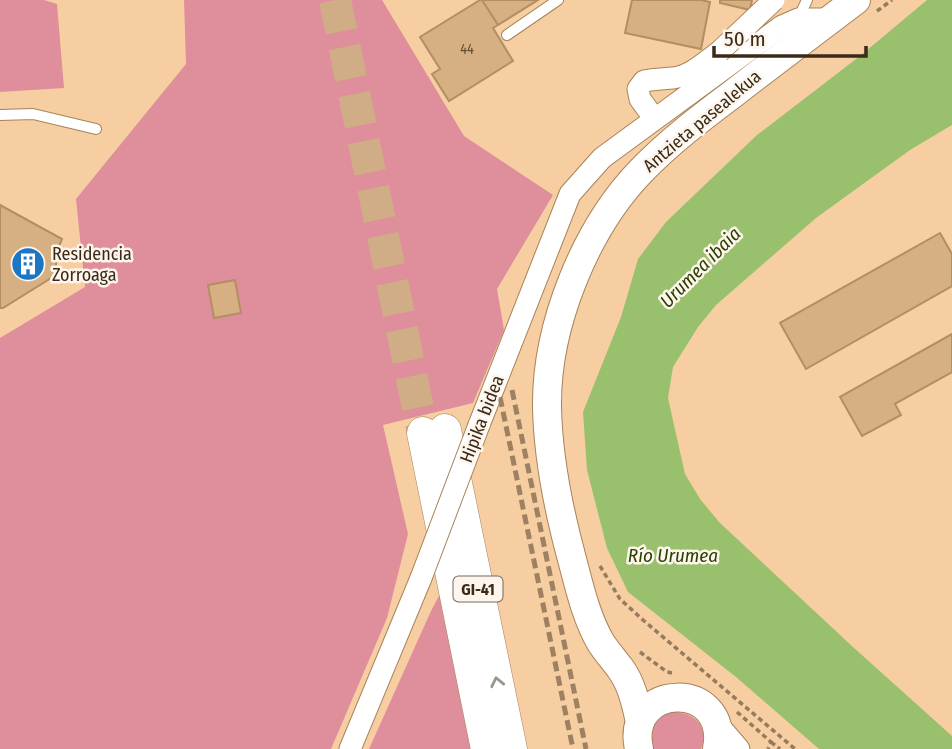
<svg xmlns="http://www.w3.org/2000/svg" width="952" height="749" font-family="'Fira Sans Condensed',sans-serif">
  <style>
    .green { fill: #df8e9b }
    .water { fill: #99c16d }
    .building { fill: #d6af83; stroke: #b38e63; stroke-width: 2 }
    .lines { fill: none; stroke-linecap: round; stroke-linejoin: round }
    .primary-tunnel { stroke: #d0ad87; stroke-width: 32; stroke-dasharray: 32 16; stroke-linecap: butt }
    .lane-casing { stroke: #a88359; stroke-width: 12 }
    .street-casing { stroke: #a88359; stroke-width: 23 }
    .secondary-casing { stroke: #a88359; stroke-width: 30 }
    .primary-casing { stroke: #a88359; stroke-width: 33 }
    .path { stroke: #967b5c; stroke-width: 3.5; stroke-dasharray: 5 3.5; stroke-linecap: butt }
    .lane { stroke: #fff; stroke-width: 10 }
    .street { stroke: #fff; stroke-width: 21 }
    .secondary { stroke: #fff; stroke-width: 28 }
    .primary { stroke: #fff; stroke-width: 32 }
    .rail { stroke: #9e8162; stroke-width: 5; stroke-dasharray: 10 5; stroke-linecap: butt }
    .street-bridge-casing { stroke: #a88359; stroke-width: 23; stroke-linecap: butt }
    .street-bridge { stroke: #fff; stroke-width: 21 }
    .oneway { stroke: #9c958c }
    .labels { text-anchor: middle; stroke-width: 5; stroke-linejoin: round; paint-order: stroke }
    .number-label { font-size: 14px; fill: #614c34 }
    .shield { fill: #fef5ed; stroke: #756859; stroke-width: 2 }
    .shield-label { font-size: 16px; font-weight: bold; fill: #3a2b19 }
    .street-label { font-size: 18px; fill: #3a2b19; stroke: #fef5ed }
    .poi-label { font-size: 18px; fill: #3a2b19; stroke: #fef5ed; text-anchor: start }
    .water-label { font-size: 19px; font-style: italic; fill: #294101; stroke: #fef5ed }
  </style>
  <rect width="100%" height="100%" fill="#f6cea2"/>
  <path class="green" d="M0 0H44L57 4 64 88 0 92Z
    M184 0H382L464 136 553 195 497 289 504 330 473 403 383 425 408 534 387 618 331 749H0V338L85 287 76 199 186 64Z
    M440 594 473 749H369L431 611Z
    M670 712C693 711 710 725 701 749H652C651 730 650 721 670 712Z"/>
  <path class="water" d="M927 0H952V125L910 150 816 218 716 305 698 327 673 367 668 398 685 474 700 499 720 523 853 647 952 736V749H819L736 677 628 592 607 548 587 470 583 412 621 317 638 259 666 222 757 135 860 56Z"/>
  <path class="building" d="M480 0H482L498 25 493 28 513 61 449 101 432 74 440 69 420 37Z
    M482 0H538L498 25Z
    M632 0H701L710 2 701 49 625 33Z
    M720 0H752L750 10 720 3Z
    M0 205 62 239 56 254V275L3 308H0Z
    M940 233 952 254V286L806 369 780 323Z
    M235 280 241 313 214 318 208 285Z
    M952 334V372L895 404 901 415 862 436 840 397Z"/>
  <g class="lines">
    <path class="primary-tunnel" d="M335 0 423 433"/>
    <g class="lane-casing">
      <path id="lane" d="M798 19 807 0
        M507 35 558 0
        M0 115 33 114 96 129"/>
    </g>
    <g class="street-casing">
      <path id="street" d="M654 118 640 99 638 89 644 81C654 79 663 79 673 78 691 76 705 62 719 52
        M479 425 570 194 602 158 782 26 798 19H831
        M715 721 739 749
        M350 749 421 578"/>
    </g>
    <g class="secondary-casing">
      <path id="secondary" d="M640 722C636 704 632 684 620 668 614 660 607 652 601 643 587 619 580 590 573 563 559 512 548 460 547 407 546 326 585 229 641 171 669 142 702 117 734 93 774 62 815 31 856 0
        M639 749C624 682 730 679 717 749"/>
    </g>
    <g class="primary-casing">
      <path id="primary" d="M445 430 511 749
        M423 433 487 749"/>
    </g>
    <path class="path" d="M877 11 892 0
      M600 566 620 599 643 620 795 749
      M640 652 667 672 672 673
      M737 712 771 742 768 749
      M771 742 780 749"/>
    <use href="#lane" class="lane"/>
    <use href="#street" class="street"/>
    <use href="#secondary" class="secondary"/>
    <use href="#primary" class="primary"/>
    <path class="rail" d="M512 390 586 749
      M500 397 573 749"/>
    <g class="street-bridge-casing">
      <path id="street-bridge" d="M719 52 774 0
        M421 578 479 425"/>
    </g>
    <use href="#street-bridge" class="street-bridge"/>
  </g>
  <defs><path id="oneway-chevron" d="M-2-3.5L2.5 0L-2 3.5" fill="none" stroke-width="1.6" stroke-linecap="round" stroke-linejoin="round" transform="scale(1.75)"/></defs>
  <use class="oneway" href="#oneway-chevron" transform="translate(497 682) rotate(-102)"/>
  <defs>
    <g id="building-disc" transform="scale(1.75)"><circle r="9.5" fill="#1b77c4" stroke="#fef5ed"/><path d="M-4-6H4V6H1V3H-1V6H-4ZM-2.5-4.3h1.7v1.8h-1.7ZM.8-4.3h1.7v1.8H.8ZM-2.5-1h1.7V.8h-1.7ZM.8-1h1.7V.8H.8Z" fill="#fff"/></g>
  </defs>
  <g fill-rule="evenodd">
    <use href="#building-disc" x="28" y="264"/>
  </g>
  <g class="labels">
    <g class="number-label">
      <text x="467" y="54">44</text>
    </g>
    <rect class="shield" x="453.5" y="576.5" width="49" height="25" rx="5"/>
    <g class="shield-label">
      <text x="478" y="595">GI-41</text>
    </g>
    <g class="street-label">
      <text transform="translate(702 121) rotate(-40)" y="6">Antzieta pasealekua</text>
      <text transform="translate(482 419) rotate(-69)" y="6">Hipika bidea</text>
    </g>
    <g class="poi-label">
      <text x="52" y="260">Residencia<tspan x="52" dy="21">Zorroaga</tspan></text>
    </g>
    <g class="water-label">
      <text transform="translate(700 267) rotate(-45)" y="7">Urumea ibaia</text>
      <text x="673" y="562">Río Urumea</text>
    </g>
  </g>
  <path d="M714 46v10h152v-10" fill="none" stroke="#3a2b19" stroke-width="3.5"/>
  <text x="724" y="46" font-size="21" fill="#3a2b19" stroke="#fef5ed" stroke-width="5" paint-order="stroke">50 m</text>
</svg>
